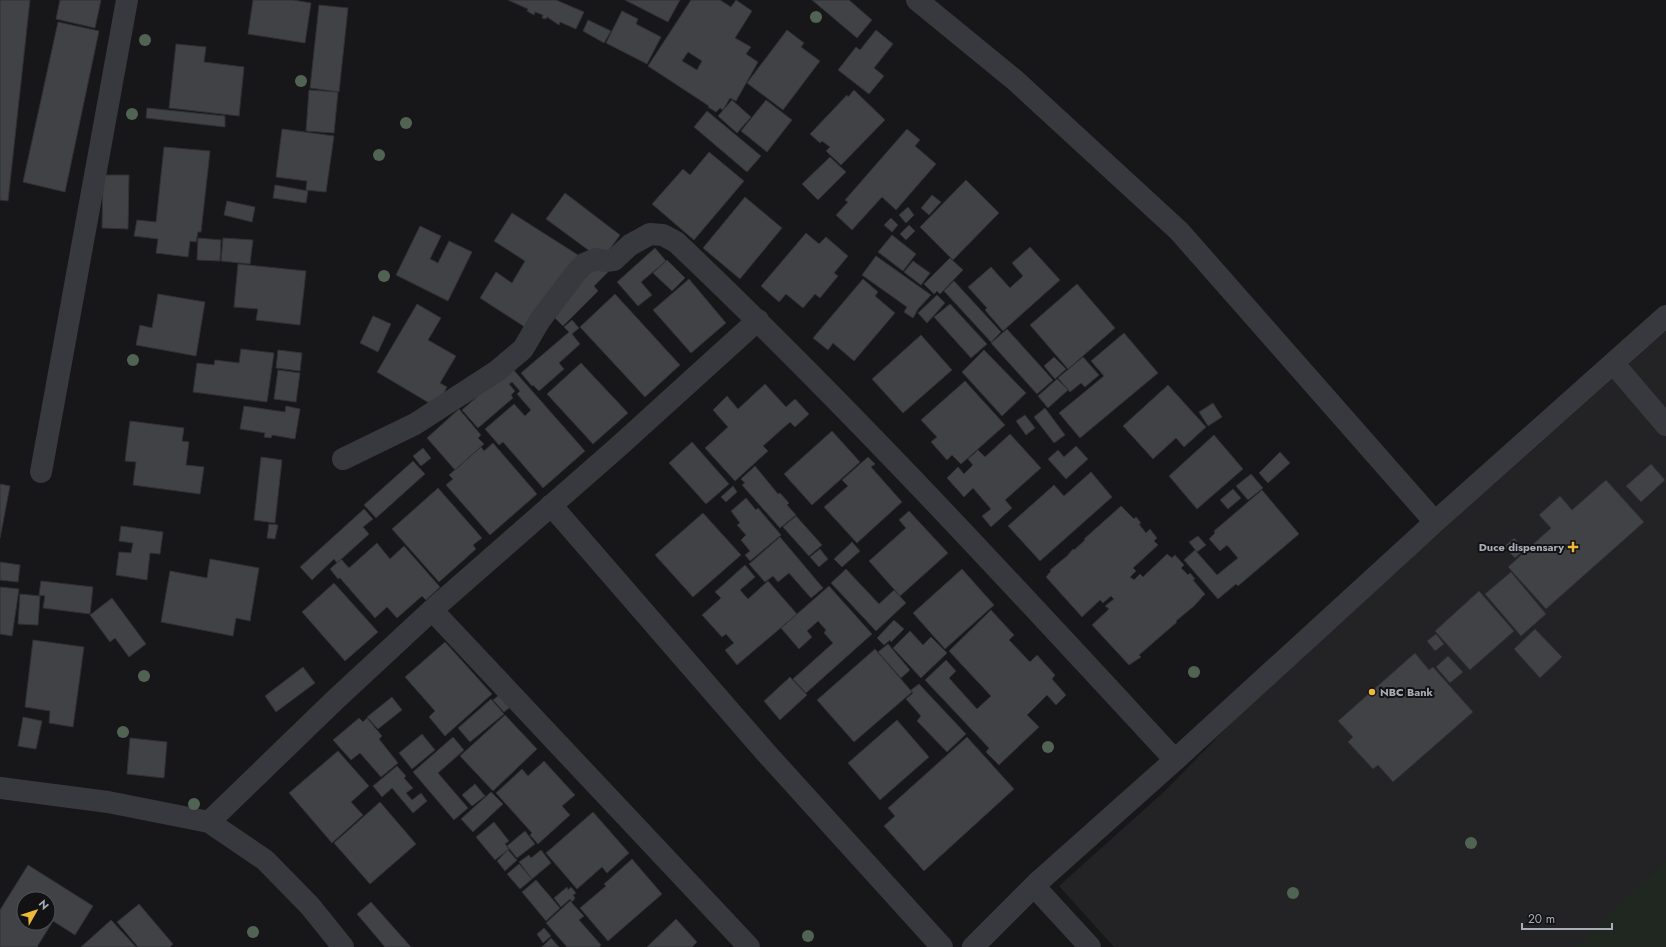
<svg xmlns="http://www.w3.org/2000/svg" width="1666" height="947" font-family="Jost,sans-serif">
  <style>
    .built { fill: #232326 }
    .garden { fill: #1f2720 }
    .building { fill: #414246; stroke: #313135; fill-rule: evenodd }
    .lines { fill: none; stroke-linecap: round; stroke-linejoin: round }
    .minor { stroke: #38393e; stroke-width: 22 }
    .tree { fill: #516454 }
    .poi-dot { fill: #eeb939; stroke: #121214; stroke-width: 1.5 }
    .labels { text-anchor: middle; stroke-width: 4; stroke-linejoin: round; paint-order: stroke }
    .poi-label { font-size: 11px; font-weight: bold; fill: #a9adb8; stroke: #121214; text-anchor: end }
  </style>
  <rect width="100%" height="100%" fill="#171719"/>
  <path class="built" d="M1666 331V947H1114L1059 886 1167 789 1262 691Z"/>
  <path class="garden" d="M1666 860V947H1575Z"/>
  <path class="building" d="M0 0H30L8 201 0 200Z
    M60 0H101L95 28 56 19Z
    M253 0H293L311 3 305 43 248 34Z
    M508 0H556L584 12 576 29 560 22 559 25 547 17 546 19 542 18 543 15 535 12 534 15 527 11 528 9Z
    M625 0H680L668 22Z
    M691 0H720L731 7 736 0 752 11 735 38 751 47 746 54 758 62 736 101 730 98 723 110 720 108 716 112 708 107 709 106 648 66ZM688 52 702 61 697 70 682 61Z
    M812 0H849L872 20 857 38Z
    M319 5 348 8 339 92 310 88Z
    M622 11 638 19 636 24 661 37 647 64 606 43Z
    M588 20 611 31 604 43 583 31Z
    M58 22 99 31 65 192 23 182Z
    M787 30 804 43 801 47 820 61 783 110 747 83Z
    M876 30 893 44 874 68 884 76 869 94 838 70 856 47 860 50Z
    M176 44 206 47 204 62 244 67 239 116 169 108Z
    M309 90 338 92 334 133 306 131Z
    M854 90 885 120 841 165 826 151 830 147 822 141 820 143 810 134 847 95 848 97Z
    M732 100 751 117 737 133 718 116Z
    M766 100 792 120 767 152 741 131Z
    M147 108 225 116V127L146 118Z
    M707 111 761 156 747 172 694 127Z
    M282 129 334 136 326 192 306 190 307 181 276 177Z
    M907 129 920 140 915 146 936 164 896 210 882 197 852 230 836 215 848 202 845 200Z
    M164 147 210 151 201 232H198L196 242 190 241 188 257 156 253 158 239 134 236 137 220 156 222Z
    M709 152 744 181 694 240 652 204 683 169 690 175Z
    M830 157 846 172 818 200 802 184Z
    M103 175H129L128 229 102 228Z
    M966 180 999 213 953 260 920 227Z
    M275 185 308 191 306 203 273 198Z
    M565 193 620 235 602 260 546 219Z
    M932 195 941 202 929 215 921 208Z
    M745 197 782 228 740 279 703 248Z
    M227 201 255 207 252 222 224 215Z
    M908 207 914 215 906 223 899 215Z
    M512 213 578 255 531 331 480 298 496 272 512 283 525 261 494 241Z
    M891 218 898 225 892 232 884 225Z
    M909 225 915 231 906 240 900 234Z
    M420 226 441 236 430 259 438 263 449 241 472 252 448 301 396 275Z
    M806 233 819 244 826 237 848 256 834 273 838 276 820 298 815 294 803 308 786 294 779 302 761 286Z
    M892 235 916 254 903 271 878 252Z
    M198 238 221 240 220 261 197 260Z
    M223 238 253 240 250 264 221 261Z
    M1030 247 1060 280 1003 331 985 310 987 308 968 287 991 267 1010 288 1023 276 1012 263Z
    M655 248 666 261 641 282 652 295 638 306 617 282Z
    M876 256 931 295 918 309 913 318 904 312 907 307 862 275Z
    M950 258 963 270 940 294 937 291 934 294 924 284Z
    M599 260 609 271 594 286 598 291 563 326 548 311Z
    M667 260 685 278 672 291 653 273Z
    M913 261 930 273 921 285 904 272Z
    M238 264 306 271 300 325 256 320 258 309 234 307Z
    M689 279 726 323 691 353 653 310Z
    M863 279 878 292 875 296 895 313 854 361 833 343 828 350 813 338Z
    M954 281 1001 332 991 342 944 291Z
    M1077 284 1115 328 1068 369 1030 325Z
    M158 294 205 302 196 356 136 345 140 325 152 328Z
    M615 294 680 365 645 397 580 327Z
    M937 295 945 303 927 323 918 313Z
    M417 304 441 318 428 340 456 356 440 383 447 387 436 407 377 372Z
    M950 304 987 344 971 358 934 317Z
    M373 316 391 324 378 352 360 343Z
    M572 320 579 328 572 334 580 344 559 363 564 369 539 391 533 385 532 386 521 373 569 332 564 327Z
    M1007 329 1053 380 1037 394 991 343Z
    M1124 333 1158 373 1080 438 1059 413 1104 376 1091 361Z
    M921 335 952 370 903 413 872 379Z
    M241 349 274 353 267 402 193 392 197 363 214 365 215 360 239 363Z
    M278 350 302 353 300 371 276 368Z
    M984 350 1026 393 1002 416 962 372Z
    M1054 357 1066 369 1055 379 1044 366Z
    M1083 357 1099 375 1085 387 1081 383 1070 392 1058 378Z
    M581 363 628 413 593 444 547 394Z
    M511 367 585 451 543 488 503 442 499 445 485 429 514 404 525 416 531 410 517 394 520 391 512 382 509 384 515 391 511 395 513 398 478 428 462 410Z
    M278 370 300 373 296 402 274 399Z
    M1057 379 1068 390 1048 408 1038 396Z
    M965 381 1005 425 961 464 952 455 947 460 931 442 937 437 921 420Z
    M765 384 786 407 795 399 809 414 795 427 790 422 763 446 768 451 735 481 705 448 728 427 713 410 727 396 738 409Z
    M1168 385 1206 427 1184 447 1176 438 1153 459 1123 426Z
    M1213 403 1222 417 1208 426 1199 412Z
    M244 406 285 412 286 406 300 409 295 439 272 435 271 438 264 437 265 433 240 429Z
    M1045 408 1065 435 1054 443 1034 417Z
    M459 409 481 435 478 438 484 444 455 470 427 438Z
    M1025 415 1035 428 1026 435 1016 421Z
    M130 421 184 428 182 441 189 442 186 465 204 467 200 494 133 485 136 462 125 461Z
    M832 431 860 462 812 505 784 474Z
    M1010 434 1041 468 1005 500 1012 508 991 527 982 516 991 509 973 488 964 497 947 478 958 467 964 474 973 465 968 459 978 450 985 457Z
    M1214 435 1243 469 1197 509 1169 476Z
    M692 442 729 484 706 504 669 463Z
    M493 443 537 494 490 535 446 485 453 479 449 475 481 447 484 451Z
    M1076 446 1088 459 1066 479 1048 459 1058 450 1064 457Z
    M423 448 431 458 421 466 413 456Z
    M1280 452 1290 463 1268 483 1259 473Z
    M261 457 282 460 275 523 254 520Z
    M868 457 875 464 871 467 902 502 857 543 824 507 848 486 842 480Z
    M413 461 425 474 376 518 364 505Z
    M1651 464 1665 480 1641 502 1626 486Z
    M755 466 778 494 780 493 789 503 787 505 796 515 780 528 742 485 745 483 741 479Z
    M1091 472 1112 497 1040 561 1008 526 1054 485 1064 496Z
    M1251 474 1263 488 1248 500 1236 486Z
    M1606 480 1644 522 1546 609 1508 567 1551 528 1539 515 1560 496 1572 510Z
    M0 484 10 486 0 538Z
    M733 486 737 492 726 502 721 497Z
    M438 488 482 538 473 545 476 549 439 582 392 529Z
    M1233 489 1241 498 1228 509 1220 500Z
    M1262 490 1299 534 1238 586 1236 584 1218 599 1184 560 1195 550 1217 575 1238 558 1227 545 1220 551 1209 539 1215 533 1214 531Z
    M746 498 756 510 758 508 781 535 750 561 745 555 750 551 741 540 746 535 737 525 740 523 731 511Z
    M1121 506 1134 519 1136 517 1141 523 1139 524 1146 533 1150 529 1157 538 1154 541 1158 545 1133 568 1136 571 1130 577 1134 580 1140 574 1143 577 1167 554 1172 558 1175 555 1184 565 1181 568 1188 575 1190 573 1195 579 1193 580 1205 594 1194 606 1176 621 1177 622 1139 655 1141 657 1129 665 1092 625 1109 609 1105 606 1114 599 1111 596 1103 603 1100 600 1082 617 1046 577 1051 571 1050 570 1067 556 1073 549 1074 550 1085 540 1084 539Z
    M364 509 373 519 363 527 369 534 337 563 334 559 312 580 300 567Z
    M909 511 948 553 900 596 869 561 906 528 899 520Z
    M703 513 741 555 693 597 655 555Z
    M796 516 822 545 809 556 783 527Z
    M269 524 278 525 275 539 267 538Z
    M121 526 163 532 160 554 150 553 147 580 116 575 119 552 131 553 133 543 119 541Z
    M1198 536 1206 545 1197 552 1189 542Z
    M780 537 823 588 811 598 789 573 778 582 773 576 765 582 749 564Z
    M1514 538 1524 550 1515 558 1504 547Z
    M852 542 860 551 842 567 834 559Z
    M377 543 390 559 404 546 440 587 426 600 422 596 397 618 387 607 375 618 340 578 338 579 330 569 341 559 349 568Z
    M820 549 828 559 819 567 810 557Z
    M210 559 259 568 250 621 236 618 233 636 161 622 170 571 207 578Z
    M0 562 20 565 18 582 0 580Z
    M745 565 755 577 740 590 748 599 768 581 797 614 737 665 725 650 734 643 726 634 722 637 702 615 721 598 715 592Z
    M846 569 879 604 894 590 906 603 876 631 831 583Z
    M962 569 994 605 945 649 913 613Z
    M1511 572 1546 614 1521 636 1485 594Z
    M41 581 93 587 90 614 43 608 45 596 39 595Z
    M334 583 378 632 345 661 302 612Z
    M829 586 872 634 806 693 793 679 833 643 824 633 826 630 818 621 807 631 812 637 799 649 781 628Z
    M0 587 19 589 12 636 0 634Z
    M1479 591 1514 631 1470 670 1435 631Z
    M20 594 40 596 38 625 18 624Z
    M112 598 146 644 129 657 115 638 110 642 90 615Z
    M991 610 1014 635 1009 640 1030 662 1037 655 1055 675 1052 679 1066 695 1056 705 1047 695 1027 715 1039 727 999 765 986 752 989 748 925 680 946 660 956 671 949 678 977 709 991 696 949 651Z
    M894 620 904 629 891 642 890 640 884 645 877 638Z
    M1535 629 1562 657 1540 678 1514 649Z
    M910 631 923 645 931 637 947 653 921 678 893 648Z
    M1436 634 1444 644 1435 651 1427 641Z
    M33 640 84 647 73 727 49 723 50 711 25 707Z
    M445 642 492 694 445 736 429 717 435 711 405 677Z
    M888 644 910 670 901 678 878 652Z
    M875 649 912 692 854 742 817 700Z
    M1415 653 1429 670 1433 667 1473 712 1393 782 1378 765 1373 769 1348 742 1353 737 1338 721Z
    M1448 656 1463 672 1450 683 1436 667Z
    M303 667 315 683 276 712 265 696Z
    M790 677 807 695 780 720 764 701Z
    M919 684 966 734 947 752 917 721 921 716 906 699 913 693 911 690Z
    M503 692 513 705 504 712 493 700Z
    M392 697 402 710 378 729 367 717Z
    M491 699 504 714 470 742 458 728Z
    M505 715 537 749 493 791 460 756Z
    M23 717 42 721 36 749 18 746Z
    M359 718 363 722 367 718 382 736 379 739 398 763 381 777 360 753 351 760 333 740Z
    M897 720 929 757 880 800 848 763Z
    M422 734 435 750 412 769 399 753Z
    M453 737 464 750 438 773 468 808 454 820 413 772Z
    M967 737 1014 789 924 871 884 826 895 816 888 808Z
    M130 738 167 742 164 778 127 774Z
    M338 751 369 786 351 802 363 815 332 843 289 793Z
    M544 761 575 795 562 806 570 815 538 844 530 835 532 833 496 793 522 769 528 776Z
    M397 766 406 776 404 778 413 788 406 793 412 800 421 793 427 801 413 813 392 788 382 797 373 786Z
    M475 784 485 796 472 806 462 795Z
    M491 792 503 804 473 832 461 819Z
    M380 802 416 844 370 884 334 843Z
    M593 812 629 853 607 873 602 867 577 889 546 853Z
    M494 822 509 841 505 844 509 849 495 860 476 837Z
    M525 831 535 844 517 858 507 846Z
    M508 850 517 860 505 871 497 861Z
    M541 850 551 863 532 879 519 862 529 855 531 858Z
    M632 859 662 894 608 941 580 908 606 886 604 884Z
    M519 864 532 879 520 889 507 874Z
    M28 865 93 906 75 935 53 921 37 947H0V910ZM24 899H48V923H24Z
    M536 880 560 908 546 921 522 892Z
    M567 887 568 890 571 887 576 893 573 895 575 898 572 902 570 899 561 907 554 898Z
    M570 901 584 916 579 920 601 945 599 947H567L546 923Z
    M371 902 411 947H385L357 914Z
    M139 904 173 944 170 947H138L117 922Z
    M676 919 697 942 692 947H647Z
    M111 920 136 947H81Z
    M544 928 551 936 543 943 537 934Z
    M551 938 559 947H542Z"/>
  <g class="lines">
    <path class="minor" d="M917 0 1016 81 1179 231 1435 522
      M1614 364 1666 425
      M343 459 415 424 497 371 523 349 540 320 575 274 584 264 596 259 605 261 614 260 630 245 650 234 663 235 676 242C850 407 1012 584 1175 760
      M41 472 127 0
      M551 505 767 754 942 947
      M432 610 749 947
      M0 788 108 802 209 822 265 860 310 906 343 947
      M209 822 335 700 432 610 618 447 758 320
      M1034 886 1090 947
      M973 947 1037 883 1175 760 1435 522 1666 316"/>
  </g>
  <g class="tree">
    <circle cx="816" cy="17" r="6"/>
    <circle cx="145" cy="40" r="6"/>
    <circle cx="301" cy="81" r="6"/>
    <circle cx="132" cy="114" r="6"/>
    <circle cx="406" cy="123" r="6"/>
    <circle cx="379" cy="155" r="6"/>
    <circle cx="384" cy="276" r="6"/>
    <circle cx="133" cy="360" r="6"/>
    <circle cx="1194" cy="672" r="6"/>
    <circle cx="144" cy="676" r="6"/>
    <circle cx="123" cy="732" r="6"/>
    <circle cx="1048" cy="747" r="6"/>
    <circle cx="194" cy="804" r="6"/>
    <circle cx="1471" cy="843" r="6"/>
    <circle cx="1293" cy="893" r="6"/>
    <circle cx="253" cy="932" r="6"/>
    <circle cx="808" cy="936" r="6"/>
  </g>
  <g class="poi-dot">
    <path d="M1571 541h4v4h4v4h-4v4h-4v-4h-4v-4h4z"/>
    <circle cx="1372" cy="692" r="4"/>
  </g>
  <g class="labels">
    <g class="poi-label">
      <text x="1564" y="551">Duce dispensary</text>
      <text x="1380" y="696" text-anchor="start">NBC Bank</text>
    </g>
  </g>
  <g transform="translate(36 911) rotate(51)"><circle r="19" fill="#121214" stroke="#4e5056"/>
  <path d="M0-3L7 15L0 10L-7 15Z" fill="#eeb939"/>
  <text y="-6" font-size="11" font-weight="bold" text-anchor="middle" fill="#a9adb8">N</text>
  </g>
  <path d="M1522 923v6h90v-6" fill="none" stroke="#a9adb8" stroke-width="2"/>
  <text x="1528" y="923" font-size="12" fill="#a9adb8" stroke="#121214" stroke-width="3" paint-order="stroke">20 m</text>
</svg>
